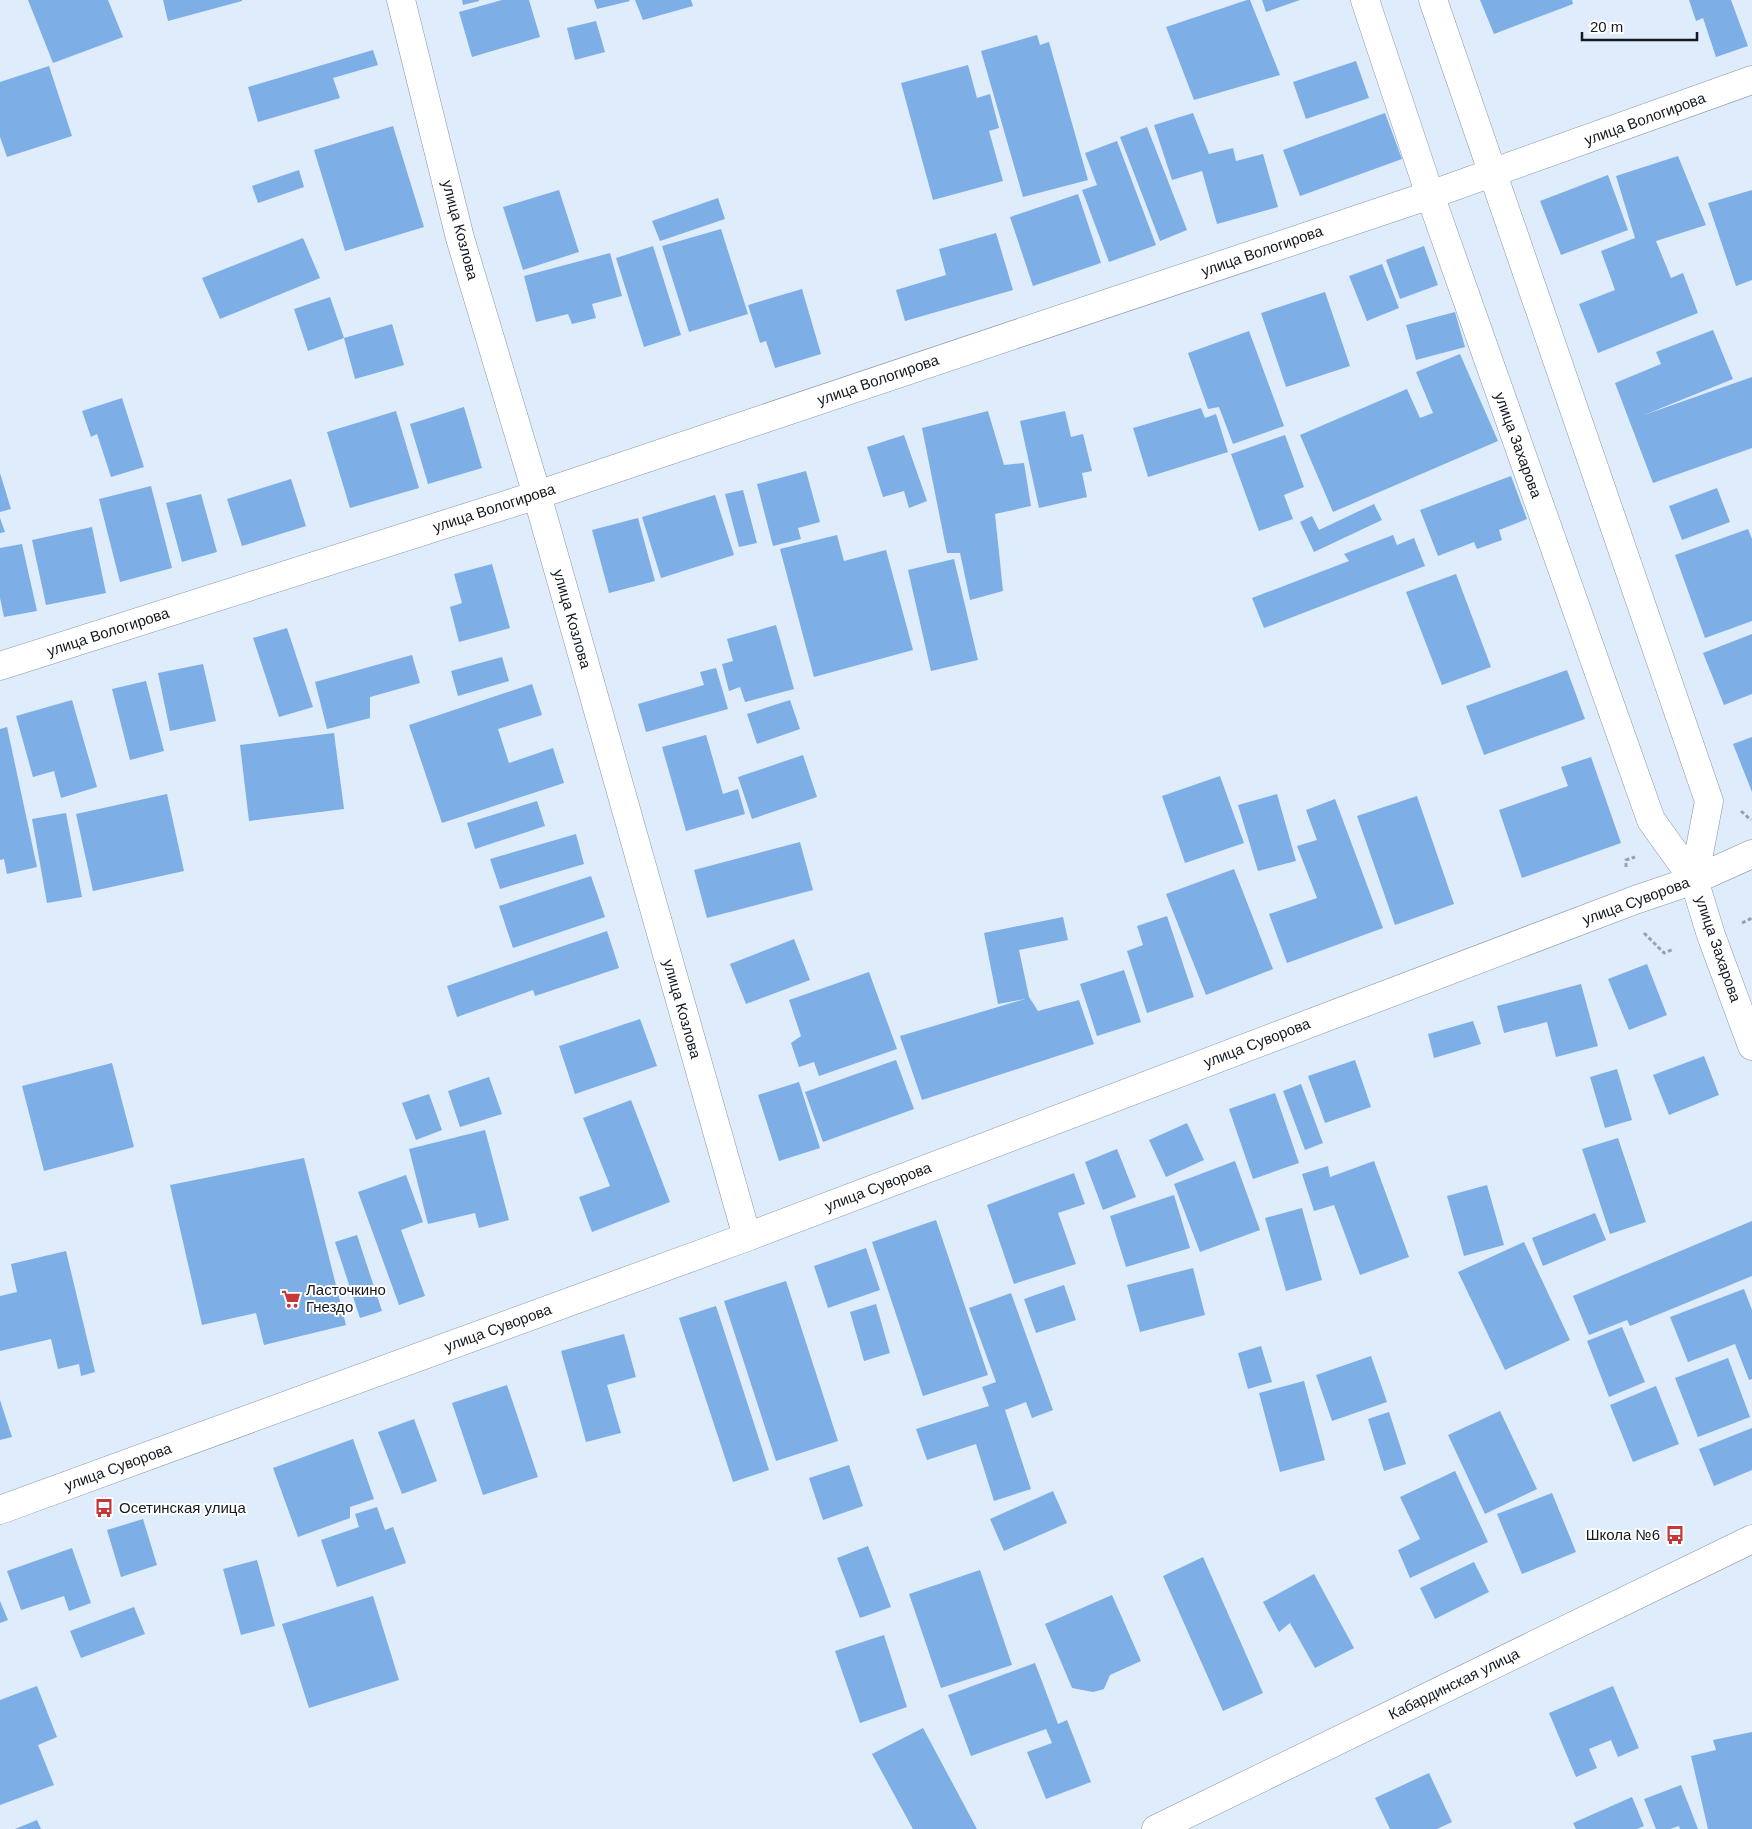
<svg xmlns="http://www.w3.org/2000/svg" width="1752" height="1829" font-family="Arial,sans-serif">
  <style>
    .building { fill: #7eaee6 }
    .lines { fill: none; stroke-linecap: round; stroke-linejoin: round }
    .minor-casing { stroke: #8796a8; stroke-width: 29 }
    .path { stroke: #96a2ae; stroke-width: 3; stroke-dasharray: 4 2.5; stroke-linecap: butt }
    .minor { stroke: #fff; stroke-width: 28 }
    .labels { text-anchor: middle; stroke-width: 4; stroke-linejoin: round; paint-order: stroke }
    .street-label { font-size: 15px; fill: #131920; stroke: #fff }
    .poi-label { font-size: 15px; fill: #131920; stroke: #fff; text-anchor: start }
  </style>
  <rect width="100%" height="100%" fill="#deecfc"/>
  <path class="building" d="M28 0H108L123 37 53 63Z
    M163 0H242V1L168 21Z
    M462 0H479V1L463 5Z
    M502 0H529L540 37 472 57 459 12Z
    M594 0H629L630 1 597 9Z
    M635 0H691L693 6 643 20Z
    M1247 0H1250L1280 75 1194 100 1166 27Z
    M1262 0H1300L1266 12Z
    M1480 0H1572L1573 4 1494 34Z
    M1689 0H1731L1748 46 1716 57 1703 18 1696 21Z
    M596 21 605 52 575 60 567 28Z
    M1037 35 1040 45 1049 42 1088 180 1023 197 981 51Z
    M373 50 378 65 333 78 340 98 258 122 248 87Z
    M1356 61 1369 98 1306 119 1293 82Z
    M968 65 977 98 990 94 999 128 989 131 1003 181 933 200 901 83Z
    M49 66 72 136 7 157 0 137V82Z
    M1193 113 1209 154 1233 148 1236 161 1263 154 1278 207 1217 224 1202 171 1172 180 1154 125Z
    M1385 113 1402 159 1300 196 1283 150Z
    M393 126 424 227 345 251 314 150Z
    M1147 127 1187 230 1160 241 1120 137Z
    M1117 141 1156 245 1109 262 1082 190 1097 185 1085 153Z
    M1678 156 1706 225 1656 241 1671 278 1683 273 1698 313 1598 353 1579 304 1615 290 1601 251 1635 238 1616 176Z
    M299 170 304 187 258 203 252 186Z
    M1608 175 1628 230 1561 255 1540 201Z
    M559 190 579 252 523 270 503 207Z
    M1752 190V280L1736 286 1708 203Z
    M1078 194 1101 263 1033 286 1010 217Z
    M718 198 725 219 660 241 652 221Z
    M721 229 748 314 689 332 662 246Z
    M996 233 1013 290 905 321 896 290 946 275 939 249Z
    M303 238 320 278 220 319 202 278Z
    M653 246 681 335 644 347 616 258Z
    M1424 246 1438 285 1400 299 1386 260Z
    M610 253 622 296 592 304 596 318 572 324 568 314 536 322 524 276Z
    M1382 264 1399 308 1367 321 1349 276Z
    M802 289 821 354 775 368 766 341 760 343 748 305Z
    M1325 292 1350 366 1286 387 1261 313Z
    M330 297 344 338 308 351 294 309Z
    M1455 312 1465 347 1416 360 1406 325Z
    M392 324 404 365 355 379 344 338Z
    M1713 330 1733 379 1644 415 1752 377V448L1653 483 1615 383 1661 364 1656 352Z
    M1249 331 1284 426 1233 444 1219 407 1208 409 1188 353Z
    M1460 354 1498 441 1333 512 1300 435 1407 389 1420 418 1433 413 1416 372Z
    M122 398 144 467 111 477 97 434 91 437 82 411Z
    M464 407 482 468 428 484 410 424Z
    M1201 408 1205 418 1216 414 1228 452 1148 477 1133 428Z
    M396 411 419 488 350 508 327 432Z
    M988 411 1004 465 1024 463 1031 506 995 514 1003 591 970 600 960 553H947L922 428Z
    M1065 411 1071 437 1083 434 1092 471 1082 473 1087 497 1039 508 1020 421Z
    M904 435 927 501 909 508 904 491 883 497 867 447Z
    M1285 435 1304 487 1284 495 1293 519 1259 531 1231 454Z
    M806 471 820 522 798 528 801 539 773 546 757 484Z
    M0 473 11 509 0 512Z
    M1511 476 1527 519 1499 530 1502 540 1477 549 1474 542 1438 556 1420 510Z
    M291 479 306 526 242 546 227 499Z
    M151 486 172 568 120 582 99 499Z
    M1717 488 1730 522 1682 540 1669 506Z
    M743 490 757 543 739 547 725 494Z
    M201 494 217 552 182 562 166 503Z
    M715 495 734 555 661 578 642 517Z
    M1374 504 1382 520 1314 552 1300 522 1312 516 1319 530Z
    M0 518 5 532 0 533Z
    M638 518 655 581 609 593 592 530Z
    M92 527 106 593 46 605 32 540Z
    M1748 529 1752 539V621L1705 638 1675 555Z
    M837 535 844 561 886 550 913 650 814 677 780 549Z
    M1393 535 1397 545 1414 538 1425 566 1264 628 1252 598 1349 561 1344 554Z
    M22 544 37 611 4 617 0 598V548Z
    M954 559 978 660 931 671 908 570Z
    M492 564 510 628 459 642 450 607 462 603 454 574Z
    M1456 574 1491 667 1442 685 1406 592Z
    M776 625 794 689 745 702 740 687 729 691 722 664 733 661 727 639Z
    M287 628 313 707 279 717 253 638Z
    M1752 634V694L1724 705 1703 653Z
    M412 655 420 683 370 697V718L327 729 315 682Z
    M502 657 509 681 458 696 451 671Z
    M203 664 216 721 170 731 158 673Z
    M716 668 728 709 646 732 638 704 704 685 700 672Z
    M1567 670 1585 719 1484 755 1466 706Z
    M146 681 164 751 130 760 112 689Z
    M532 684 542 715 498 729 509 763 553 748 564 783 442 823 409 725Z
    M72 700 97 787 61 798 54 771 33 777 16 716Z
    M790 700 800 729 757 744 747 714Z
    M7 727 37 867 7 874 4 859 0 860V729Z
    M334 733 344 809 249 821 240 745Z
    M706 735 723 794 738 789 745 814 686 831 662 747Z
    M1752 737V792L1733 744Z
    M803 755 817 797 752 819 738 777Z
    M1591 757 1621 843 1522 878 1499 810 1568 786 1561 767Z
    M1220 776 1244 843 1185 863 1162 796Z
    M167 794 184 871 93 891 76 814Z
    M1277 794 1296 861 1258 871 1238 805Z
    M1417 796 1454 904 1395 925 1357 816Z
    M1335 799 1383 928 1287 963 1269 914 1317 898 1297 846 1317 840 1306 810Z
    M537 801 545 826 475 849 467 823Z
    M66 813 82 897 47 903 32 819Z
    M576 834 584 864 500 889 490 859Z
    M800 842 813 890 707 918 694 870Z
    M1234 869 1273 969 1206 995 1166 894Z
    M591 876 605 917 513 948 499 906Z
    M1167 916 1194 997 1147 1013 1127 951 1143 945 1137 926Z
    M1063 917 1068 940 1019 950 1029 997 1038 1011 1079 1000 1094 1044 922 1100 900 1036 1025 999 998 1004 984 933Z
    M607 931 619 968 535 996 533 990 457 1017 447 986Z
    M794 939 810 980 746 1004 730 964Z
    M1647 964 1667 1015 1629 1030 1608 979Z
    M1124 970 1141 1022 1097 1036 1080 984Z
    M869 972 897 1049 819 1076 814 1062 799 1067 791 1043 801 1036 789 1000Z
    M1581 984 1598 1046 1556 1057 1547 1022 1504 1033 1497 1006Z
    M640 1019 657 1066 575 1094 559 1046Z
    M1473 1021 1481 1044 1434 1058 1428 1034Z
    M1704 1056 1719 1095 1669 1115 1653 1075Z
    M896 1060 914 1109 823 1142 805 1092Z
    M1355 1060 1371 1107 1325 1123 1308 1076Z
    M112 1063 134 1147 44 1171 22 1086Z
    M1617 1069 1632 1120 1605 1128 1590 1077Z
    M489 1077 502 1114 460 1127 448 1091Z
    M799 1082 820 1148 779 1161 758 1095Z
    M1301 1084 1323 1143 1305 1150 1283 1091Z
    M1275 1093 1299 1163 1253 1179 1229 1109Z
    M429 1094 442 1130 416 1140 402 1103Z
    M631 1100 670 1202 592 1232 579 1197 610 1186 583 1118Z
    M1187 1123 1204 1160 1166 1177 1149 1140Z
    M485 1130 509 1220 479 1228 475 1213 428 1224 409 1149Z
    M1618 1138 1646 1222 1610 1234 1582 1149Z
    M1117 1149 1136 1197 1103 1210 1085 1162Z
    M304 1158 346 1325 264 1345 256 1313 202 1325 170 1185Z
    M1235 1161 1260 1230 1200 1252 1174 1184Z
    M1374 1161 1409 1257 1360 1275 1334 1205 1314 1211 1302 1174 1328 1166 1330 1177Z
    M1074 1173 1085 1204 1058 1213 1076 1264 1014 1284 987 1205Z
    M406 1175 423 1222 401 1230 425 1296 399 1305 358 1192Z
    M1487 1185 1504 1245 1464 1256 1447 1196Z
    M1174 1195 1190 1248 1126 1267 1110 1216Z
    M1302 1208 1322 1280 1286 1291 1265 1218Z
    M1595 1213 1606 1240 1543 1266 1532 1238Z
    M936 1220 988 1375 923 1396 872 1242Z
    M1752 1221V1276L1630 1326 1627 1320 1589 1335 1573 1296Z
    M357 1235 382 1311 360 1318 335 1242Z
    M1524 1242 1570 1340 1505 1370 1458 1272Z
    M866 1248 880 1290 828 1308 814 1266Z
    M66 1251 95 1372 81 1376 79 1364 58 1369 51 1339 0 1351V1296L17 1292 11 1264Z
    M1193 1268 1205 1315 1140 1332 1127 1285Z
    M786 1281 838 1441 776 1461 724 1301Z
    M1064 1285 1076 1320 1036 1333 1024 1299Z
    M1744 1289 1752 1310V1379L1749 1380 1735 1344 1688 1362 1670 1317Z
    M1011 1293 1053 1410 1032 1418 1026 1402 1005 1410 1031 1489 994 1501 976 1444 927 1460 916 1429 989 1406 982 1387 996 1382 969 1308Z
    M876 1304 890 1353 864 1361 850 1312Z
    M716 1306 769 1470 733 1482 679 1318Z
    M1622 1327 1645 1382 1609 1397 1587 1341Z
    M624 1334 636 1377 607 1385 621 1433 586 1442 561 1351Z
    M1261 1346 1272 1382 1248 1389 1238 1353Z
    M1371 1356 1387 1402 1332 1421 1316 1375Z
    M1728 1358 1750 1417 1698 1437 1675 1378Z
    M1304 1381 1325 1460 1280 1472 1259 1393Z
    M507 1385 538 1477 483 1495 452 1403Z
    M1656 1386 1679 1444 1633 1462 1610 1405Z
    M0 1400 12 1437 0 1440Z
    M1500 1411 1537 1489 1485 1514 1448 1435Z
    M1389 1412 1406 1464 1384 1471 1368 1419Z
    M414 1419 437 1481 402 1494 378 1432Z
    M1752 1428V1470L1714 1486 1699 1449Z
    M353 1439 374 1499 350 1507V1518L298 1537 273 1468Z
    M849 1465 863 1506 823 1520 809 1478Z
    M1455 1471 1488 1542 1410 1578 1398 1550 1420 1539 1400 1497Z
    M1053 1491 1067 1523 1004 1551 990 1519Z
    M1552 1493 1576 1552 1522 1574 1497 1514Z
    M377 1507 385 1530 393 1527 406 1563 337 1587 321 1540 359 1527 355 1514Z
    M143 1519 157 1565 121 1577 107 1530Z
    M868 1546 891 1607 860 1618 837 1558Z
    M72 1548 91 1603 69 1611 64 1596 21 1610 7 1571Z
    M1203 1557 1263 1693 1223 1711 1163 1576Z
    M257 1560 275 1626 241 1635 223 1569Z
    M1474 1562 1489 1592 1435 1619 1420 1588Z
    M980 1570 1012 1665 941 1688 909 1594Z
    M1314 1574 1354 1648 1315 1668 1290 1623 1279 1632 1263 1602Z
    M1112 1595 1141 1661 1110 1675 1104 1689 1093 1692 1072 1688 1045 1624Z
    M373 1596 399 1680 309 1708 282 1624Z
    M0 1601 8 1620 0 1623Z
    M134 1607 145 1634 81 1658 70 1631Z
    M884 1635 907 1707 860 1723 835 1651Z
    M1035 1663 1058 1724 1067 1720 1091 1782 1046 1799 1027 1752 1052 1743 1046 1729 971 1756 948 1695Z
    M37 1686 57 1737 38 1745 54 1785 0 1805V1700Z
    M1613 1686 1639 1748 1618 1757 1611 1740 1589 1749 1597 1768 1576 1777 1549 1713Z
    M923 1728 977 1829H913L872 1754Z
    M1752 1732V1829H1708L1691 1756 1716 1750 1713 1740Z
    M1429 1773 1452 1822 1437 1829H1390L1375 1798Z
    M1681 1785 1698 1829H1680L1679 1826 1670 1829H1656L1644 1799Z
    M1632 1797 1644 1826 1637 1829H1576L1573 1823Z
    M37 1820 41 1829H15Z"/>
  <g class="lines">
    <g class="minor-casing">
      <path id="minor" d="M401 0 460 238 537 495 747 1237
        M1365 0 1430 195 1651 820 1694 880 1711 935 1752 1046
        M1433 0 1709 801 1694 880
        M0 666 537 495 1430 195 1752 80
        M0 1510 747 1237 1635 900 1694 880 1752 854
        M1156 1829 1752 1539"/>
    </g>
    <path class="path" d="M1741 811 1751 820
      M1626 867V860L1635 857
      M1742 923 1752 918
      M1644 933 1664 953 1674 949"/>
    <use href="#minor" class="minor"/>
  </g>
  <defs>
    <g id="supermarket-bare" transform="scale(1.5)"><path d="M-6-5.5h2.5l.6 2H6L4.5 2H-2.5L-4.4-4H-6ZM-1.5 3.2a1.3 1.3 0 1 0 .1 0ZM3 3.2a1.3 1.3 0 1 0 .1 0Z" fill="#c63739" stroke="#fff" stroke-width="2.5" paint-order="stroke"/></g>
    <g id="bus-bare" transform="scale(1.5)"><path d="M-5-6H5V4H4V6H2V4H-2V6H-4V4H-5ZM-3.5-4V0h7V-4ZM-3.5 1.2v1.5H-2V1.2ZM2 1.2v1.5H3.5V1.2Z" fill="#c63739" stroke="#fff" stroke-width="2.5" paint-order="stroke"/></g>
  </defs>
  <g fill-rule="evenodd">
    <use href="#supermarket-bare" x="291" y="1299"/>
    <use href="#bus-bare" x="104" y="1508"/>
    <use href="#bus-bare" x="1675" y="1535"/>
  </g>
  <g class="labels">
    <g class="street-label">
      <text transform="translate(1645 119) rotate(-20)" y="5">улица Вологирова</text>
      <text transform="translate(460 230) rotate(75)" y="5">улица Козлова</text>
      <text transform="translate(1262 251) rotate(-19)" y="5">улица Вологирова</text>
      <text transform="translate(878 380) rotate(-19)" y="5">улица Вологирова</text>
      <text transform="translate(1518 445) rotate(70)" y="5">улица Захарова</text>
      <text transform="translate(494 508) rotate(-18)" y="5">улица Вологирова</text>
      <text transform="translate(572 619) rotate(74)" y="5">улица Козлова</text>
      <text transform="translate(108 632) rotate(-18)" y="5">улица Вологирова</text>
      <text transform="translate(1636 901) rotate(-20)" y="5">улица Суворова</text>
      <text transform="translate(1718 949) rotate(71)" y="5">улица Захарова</text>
      <text transform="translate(682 1009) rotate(74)" y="5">улица Козлова</text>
      <text transform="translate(1257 1043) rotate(-21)" y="5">улица Суворова</text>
      <text transform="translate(878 1187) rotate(-21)" y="5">улица Суворова</text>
      <text transform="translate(498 1328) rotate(-20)" y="5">улица Суворова</text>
      <text transform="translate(118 1467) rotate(-20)" y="5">улица Суворова</text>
      <text transform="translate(1454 1684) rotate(-26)" y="5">Кабардинская улица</text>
    </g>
    <g class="poi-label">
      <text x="306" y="1295">Ласточкино<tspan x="306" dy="17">Гнездо</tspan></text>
      <text x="119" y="1513">Осетинская улица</text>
      <text x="1660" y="1540" text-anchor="end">Школа №6</text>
    </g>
  </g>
  <path d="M1582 32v8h115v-8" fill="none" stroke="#131920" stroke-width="2.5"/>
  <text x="1590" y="32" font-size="15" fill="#131920" stroke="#ffffff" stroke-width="4" paint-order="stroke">20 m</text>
</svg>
